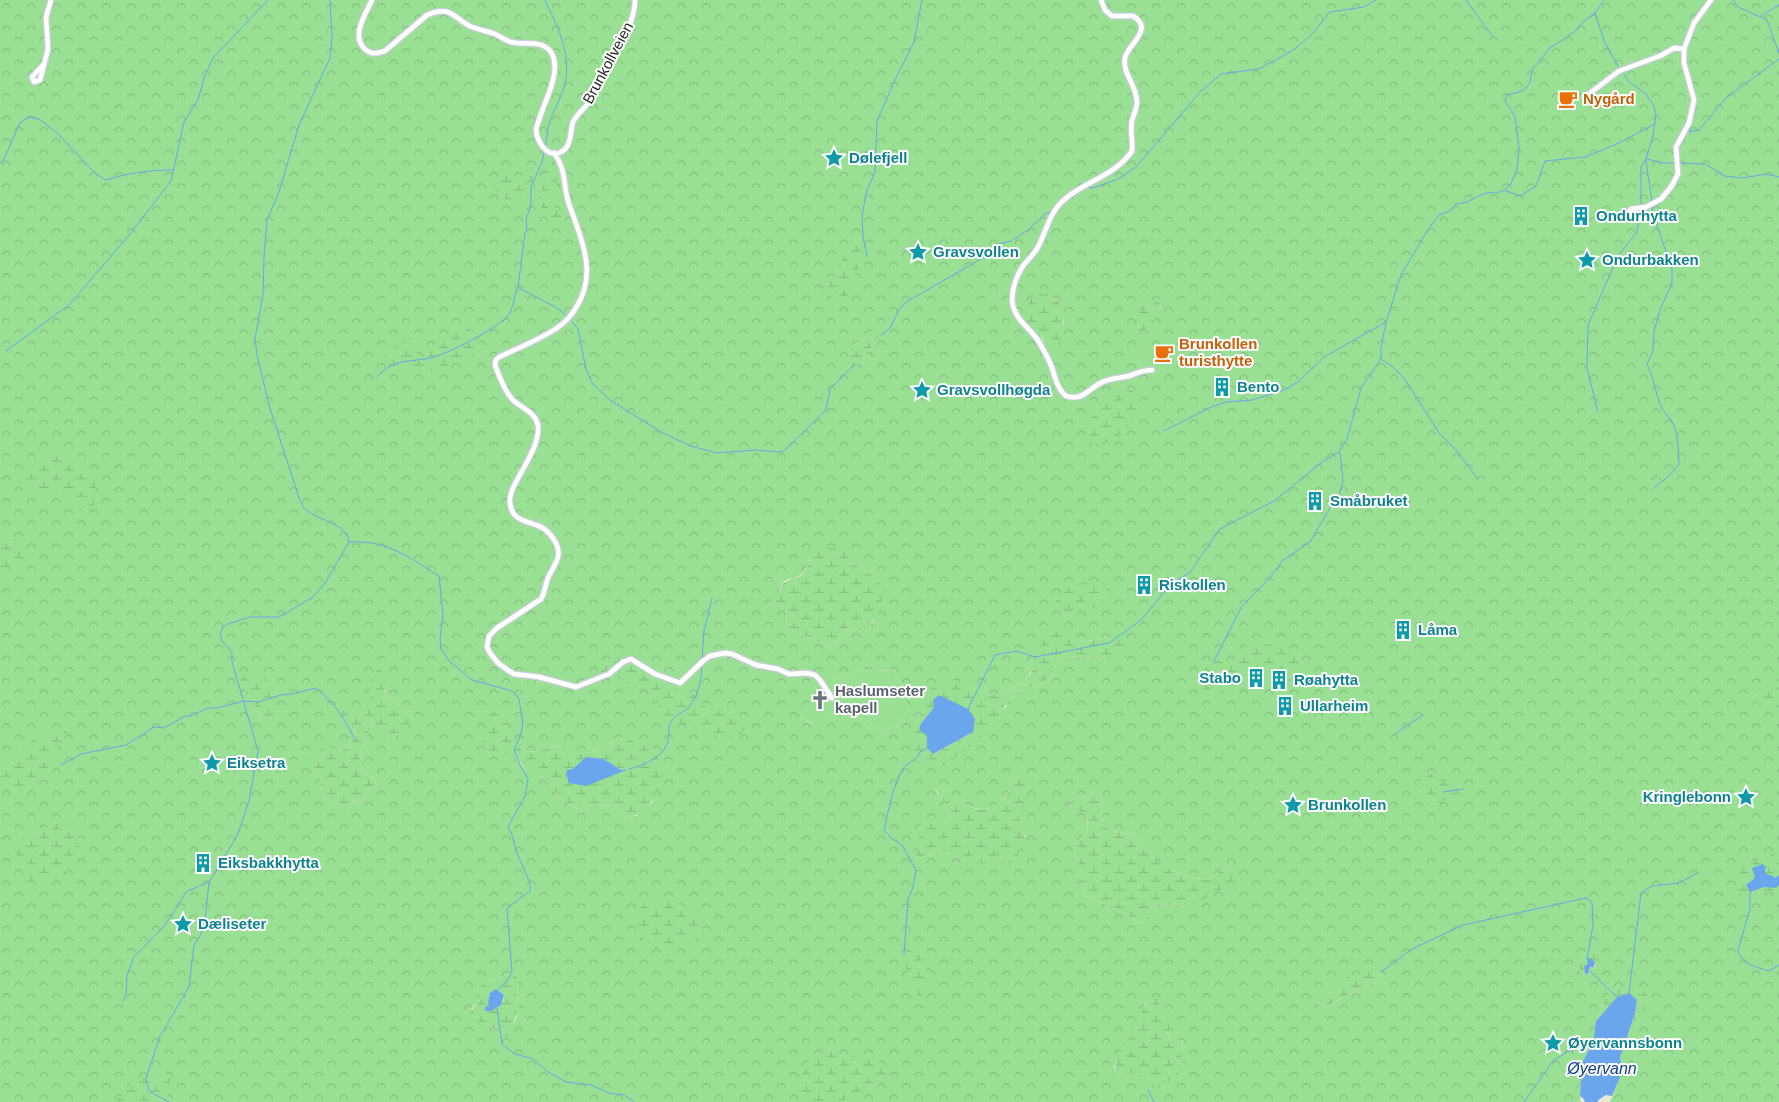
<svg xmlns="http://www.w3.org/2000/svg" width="1779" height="1102" font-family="Arial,sans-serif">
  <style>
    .grass { fill: #99e094 }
    .forest { fill: url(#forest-crowns); fill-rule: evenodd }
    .wetland { fill: url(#wetland-marsh); fill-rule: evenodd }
    .water { fill: #6ba5ec }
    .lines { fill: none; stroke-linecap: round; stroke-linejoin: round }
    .stream { stroke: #6ba5ec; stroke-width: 1 }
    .street-casing { stroke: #cfcde0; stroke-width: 7 }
    .street { stroke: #fff; stroke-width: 4.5 }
    .labels { text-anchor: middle; stroke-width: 4; stroke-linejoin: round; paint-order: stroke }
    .street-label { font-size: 15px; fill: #272727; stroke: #fff }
    .food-label { font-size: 15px; font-weight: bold; fill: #c56008; stroke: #fff; text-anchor: start }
    .culture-label { font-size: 15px; font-weight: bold; fill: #0d838f; stroke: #fff; text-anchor: start }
    .worship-label { font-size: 15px; font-weight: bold; fill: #5b616d; stroke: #fff; text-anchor: start }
    .water-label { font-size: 16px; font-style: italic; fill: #0f4092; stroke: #fff }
  </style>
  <defs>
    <pattern id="forest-crowns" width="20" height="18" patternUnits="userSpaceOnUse" patternTransform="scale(1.25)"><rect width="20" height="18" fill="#99e094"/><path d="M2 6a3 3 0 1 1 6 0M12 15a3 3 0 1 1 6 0" fill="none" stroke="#84c080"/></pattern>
    <pattern id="wetland-marsh" width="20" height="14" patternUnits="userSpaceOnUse" patternTransform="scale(1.25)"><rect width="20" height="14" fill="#99e094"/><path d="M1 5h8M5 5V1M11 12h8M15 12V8" fill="none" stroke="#84c080"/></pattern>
  </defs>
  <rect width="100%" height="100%" fill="#eae7d8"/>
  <path class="grass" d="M1174 344V354L1158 372 1141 370 1138 360 1143 347 1156 352 1165 347Z
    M860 670 879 671 893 670 903 686 901 694 909 707 899 724 886 733 877 729 865 719 830 713 813 725 800 717 814 696V689L826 680Z"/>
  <path class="forest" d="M0 0H1779V1102H1610L1623 1071 1620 1057 1635 1014 1644 1012 1649 996 1640 988 1611 989 1596 1021 1593 1042 1582 1063 1580 1102H0ZM1048 295 1061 304 1064 324 1044 342 1041 335 1026 315 1029 301ZM1162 299 1160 309 1136 330 1146 305 1155 303ZM875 329 882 335 867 352 861 364 851 348 865 338ZM1174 345V354L1158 372 1141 370 1138 360 1143 348 1156 352 1165 347ZM846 547 853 563 868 573 883 598 873 622 857 633 848 627 830 648 813 639 786 628 787 608H769V606C771 603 775 600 777 597 779 594 779 589 781 585 790 572 802 585 810 559ZM1112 638 1105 659 1067 656 1056 664 1052 674 1042 685 1030 687 1007 701 1006 707 925 768 915 727 923 708 966 684 980 693 995 695 1009 691 1025 681 1036 663 1078 642ZM860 670 879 671 893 670 903 686 901 694 909 707 899 724 886 733 877 729 865 719 830 713 812 725 800 717 814 696V689L826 680ZM238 678 272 719 261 718 251 697ZM386 689 384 695 412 713C404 725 402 737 386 739L380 728 374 723 370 725C367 745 345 768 376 779L375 786 368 791 360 803 353 800 348 813 338 803 326 799 322 793 320 775 315 768 298 760H309L348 748 355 733 354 727 343 719 348 703 355 711 363 715 368 712 371 693ZM505 707C505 732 503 736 525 752L538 751 557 745 573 755 597 751 621 737 653 802 636 816 627 817 614 806 596 805 579 809 564 802 546 780 527 771 519 763 489 714ZM1022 775 1017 809 1025 838 1008 860 999 859 964 861 953 855 939 850 918 859 915 857 920 844 952 818 943 800 935 790 944 786C951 792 960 803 968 806 982 812 997 809 1006 796 1012 786 1010 781 1022 775ZM1096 790 1103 796 1101 808 1102 825 1112 831 1135 835 1162 866 1182 875 1206 880 1235 862 1189 907 1156 904 1141 924C1123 912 1106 903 1085 896L1083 879 1073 849 1088 830 1087 813 1077 811 1071 806 1070 798 1076 794 1087 796ZM1589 951 1599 962 1593 968H1590L1588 975 1581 973 1579 967 1583 953ZM512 972 517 978 518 1011 516 1019 502 1037 490 1025 481 1023 471 1009 478 1001 486 980 500 978ZM1381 972 1380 979 1323 1008 1317 1003ZM1157 999 1170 1040 1183 1041 1181 1052 1183 1067 1146 1077 1135 1072 1115 1076 1114 1067 1142 1017 1145 1001Z"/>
  <path class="wetland" d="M549 163 557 179 551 198 556 209 563 215 565 220C562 220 556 222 553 221 534 217 542 177 545 164Z
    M530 167 534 168 536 171 531 196C517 207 501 200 493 186L500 176H521Z
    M858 242 867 247 847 297 838 302 831 296 827 288 837 273 845 254Z
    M1039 294 1048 295 1061 304C1064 317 1067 347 1048 347L1041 335 1028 323 1026 315V308L1032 296Z
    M1162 298C1159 314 1156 328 1139 332L1136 330 1137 326 1135 318 1146 305 1155 303Z
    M875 328 881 329 882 335 867 352 861 364H855L851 358V348L865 338Z
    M478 329 481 335 479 340 483 347 480 350 447 366 422 373 417 369 392 371 383 359 387 352 405 342 416 332 420 333 412 345 417 352 416 357 420 362H425C437 334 449 333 478 329Z
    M1132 390 1138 396 1136 415 1124 432 1114 440 1101 445 1090 442 1089 421 1110 398Z
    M57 452 64 455 77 471 93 477 95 481 94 505 84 511 77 510 65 493C52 490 40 496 28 491L22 478C32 465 42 459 57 452Z
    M0 529 26 547 23 556 0 573Z
    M838 546H846L853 563 877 579 885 591C879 614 878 620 857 633L848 627 830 648 813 639 786 628 787 608H769V606L777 597 782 584 791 579 801 576 807 568 810 559 818 551Z
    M1087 581 1106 584V593L1100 607 1061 612 1052 608 1062 591Z
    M1059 630H1075L1078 642 1112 638 1130 639 1125 651 1105 659 1067 656 1056 664 1052 674 1042 685 1030 687 1007 701 995 727 946 765 925 768 914 758 915 727 923 708 924 697 932 687 953 680 966 684 980 693 995 695 1009 691 1025 681 1031 673 1044 639ZM934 707 973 732 934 754 927 748V736L920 725Z
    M1255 642 1276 646 1298 655 1302 663 1301 674 1290 681 1260 672 1238 677 1216 695 1205 691 1198 681 1207 666 1217 660 1228 665C1241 656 1240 648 1255 642Z
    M614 655 634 658 646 664 661 678 683 693 694 694 708 709 737 715 743 723 745 730 734 737 726 740 663 717 659 706 658 695 650 687 601 674 602 662Z
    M380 669C386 676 386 686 384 695L412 713 413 719C402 728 401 737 386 739L381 734 380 728 374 723 370 725C367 745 345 768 376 779L375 786 368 791 360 803 353 800 348 814 344 816 338 803 326 799 322 793 320 775 315 768 297 765V760H309L322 748 330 746 339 751 348 748 355 733 354 727 343 719 337 709 344 701C351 703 356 711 363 715L367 713 371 693 367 684 375 671Z
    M241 675 265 678 276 686C276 699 280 715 266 721L261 718 251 697 238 678Z
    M1779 681V711L1766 704 1753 703 1751 694 1764 685Z
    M505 706C505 732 503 736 525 752L538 751 557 745 573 755 597 751 621 737 652 747 663 768C657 789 653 815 627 817L614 806 596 805 579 809 564 802 546 780 527 771 514 755 491 756 483 746 489 714ZM604 759 621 770 627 769 569 783Z
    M67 728 65 738 47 758 49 765 40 780 30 786 23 794 17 796 11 790 0 789V769L10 764 38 734H46L53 740 59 731Z
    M1429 772 1442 783 1451 778 1462 781 1461 793 1444 800 1434 810 1424 800 1425 790 1420 779Z
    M1022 775 1027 800 1017 809 1025 838 1017 858 1008 860 999 859 988 864 964 861 953 855 939 850 918 859 915 857 920 844 918 827 926 818 947 822 952 818 943 800 935 789 944 786C951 792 957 799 965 804 978 814 997 809 1006 796 1012 786 1010 781 1022 775Z
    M1096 790 1103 796 1101 808 1102 825 1112 831 1135 835 1162 866 1182 875 1206 880 1235 862 1243 870 1221 890 1189 907 1156 904 1141 924C1123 912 1106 903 1085 896L1083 879 1073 849 1088 830 1087 813 1077 811 1071 806 1070 797 1076 794 1087 796Z
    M65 821 74 828 80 845 72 858 71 870 51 881 35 872 34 885 26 890 22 881 28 859 20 858 16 855 14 843 31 832Z
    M1772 854 1778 855 1779 857 1778 877 1776 878 1765 873V869L1767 866 1755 874V878L1751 882 1757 891 1764 887 1776 888 1779 885V891L1776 892H1764L1750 897 1739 894C1732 882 1741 867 1753 861 1760 858 1767 858 1772 854Z
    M673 901C690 909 704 913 703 934 689 942 671 953 655 947 640 942 630 911 646 903 653 900 666 902 673 901Z
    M918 947 928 953C933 970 929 981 921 997H918L907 974 904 955 908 948Z
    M1589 951 1599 957 1600 962 1595 966V963L1584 966 1585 973 1588 975 1582 976 1579 967 1583 953Z
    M1375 970 1381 972 1380 979 1323 1008 1317 1003 1348 976Z
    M512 972 516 973 517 978 518 1011 507 1037H502L490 1025 481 1023 470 1016V1013L478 1001 481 986 486 980 500 978ZM496 989 504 995C504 1005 497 1007 491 1011L488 1006 490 1005 488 1002 490 993Z
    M1611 988H1640L1649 996 1651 1006 1644 1012 1635 1014 1637 1000 1617 997 1596 1021Z
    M1149 996 1157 999 1162 1011 1176 1019V1025L1167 1032 1170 1040H1183L1181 1052 1183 1067 1176 1079 1154 1086C1138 1070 1136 1072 1114 1076 1114 1056 1133 1037 1141 1018 1144 1010 1143 1003 1149 996Z
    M828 1051 879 1062 888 1071 890 1077 873 1087 840 1102H807L800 1098 796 1088 807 1063Z
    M165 1072C173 1084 171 1089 165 1102H113L123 1095 133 1080 158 1075Z"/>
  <path class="water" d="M939 695 968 709 975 719 973 732 933 754 927 748V736L920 730V725L934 707 933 700Z
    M586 757 604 759 621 770 629 769 586 786 569 783 566 774 567 770 573 769Z
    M1763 864 1765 867 1768 866 1765 869V873L1776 878 1779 875V885L1776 888 1764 887 1750 892 1746 885 1755 878 1752 868Z
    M1591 958 1595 963 1593 968 1590 967 1588 974H1585L1584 966 1588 964 1587 959Z
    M496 989 504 995 501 1005 491 1011H485L486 1006 489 1005 488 1002 490 993Z
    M1629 993 1637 1000 1635 1014 1620 1057 1623 1071 1612 1096 1606 1095 1598 1100V1102H1585L1583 1098 1580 1096 1582 1063 1593 1042 1596 1021 1617 997Z"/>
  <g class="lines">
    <path class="stream" d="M545 0C556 23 570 51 566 78 564 93 555 107 550 121 547 129 547 139 545 148
      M1466 0 1493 37
      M1733 0 1738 7 1767 20 1779 53
      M1595 13 1604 41 1619 68
      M1761 16 1779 5
      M1688 46 1686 50 1688 69
      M1622 71 1629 82 1645 93 1653 104 1656 114 1653 136 1646 159 1641 167V206
      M1691 80C1700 101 1695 111 1689 132L1699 130 1726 98 1779 59
      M1647 159 1662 163H1675
      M1646 160 1652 203
      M1679 163 1705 164 1725 176 1742 178 1767 174 1779 177
      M0 164 4 159 20 123 28 117 39 119 58 134 95 173 106 180C128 173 150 170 173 170
      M1086 187 1093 188 1118 179 1136 167 1201 91 1221 74 1259 69 1295 49 1313 33 1330 12 1364 7 1376 0
      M1505 189 1511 184 1517 169 1519 148 1515 116 1505 101 1507 95 1523 91 1530 83 1532 70 1550 48 1574 32 1584 21 1595 13 1604 0
      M1652 207 1653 214 1672 269V283L1660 310 1654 331 1653 351 1647 364C1654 379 1655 391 1661 406 1663 412 1669 416 1672 422 1679 435 1678 449 1679 464L1670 475 1653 489
      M867 256 863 237 862 217 866 193 875 172 877 121 895 80 914 42 922 0
      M519 288 557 308 567 316
      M570 319 578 329 586 369 592 383 610 400 661 432 691 446 717 453 755 450 778 452 784 451 826 410 830 389 855 364
      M882 335 891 327 898 311 906 302 988 255 998 244 1011 241 1028 230 1046 213 1051 212
      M6 351 69 305 130 234 171 181 184 122 198 100 204 78 213 58 268 0
      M1381 359 1393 367 1404 378 1439 433 1457 451 1477 478
      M377 377C394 358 406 363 430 358 446 355 501 327 510 313 514 305 514 295 518 287L525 233 527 230 526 219 531 206V187L542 162 544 152
      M1598 412 1587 368 1588 325 1618 256 1637 232 1641 210
      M1164 431 1211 407 1226 402 1252 400 1284 390 1298 382 1324 357 1386 322
      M350 542C388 540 408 557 439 576L443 615 440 639 441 649 449 661 472 680 512 691 519 699 523 724 521 734 514 750 521 767 528 779 525 796 508 827 511 832 517 853 530 883V891L507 908 512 972 508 979 498 990
      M702 659 704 631 712 598
      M1214 661 1242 606 1269 579 1283 560 1310 542 1333 503 1339 496 1343 480 1340 453
      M968 709 995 655 1016 651 1035 657 1109 643 1141 620 1170 585 1190 572 1220 529 1274 501 1322 462 1339 452 1347 439 1361 388 1381 359V348L1386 322 1401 275 1427 231 1439 215 1450 211 1456 204C1472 203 1475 195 1488 193 1496 192 1496 194 1504 190L1520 196 1536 186 1545 161 1585 157 1619 143 1655 124
      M1395 734 1423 715
      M61 765 81 754 126 745 154 727 164 728 185 716H190L208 708H217L244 701 259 702 281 695 292 694 316 688C332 701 347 720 354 739
      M629 769C643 765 661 759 667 744 670 737 667 728 671 722 678 712 683 713 689 707 699 696 702 677 702 663
      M1443 792 1463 789
      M1750 892V909L1738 950C1742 965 1756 967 1769 971L1779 965
      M904 955 908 900 913 887 916 870 902 845 890 837 884 830C889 809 892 787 903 769 907 762 917 761 920 752L927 748
      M1590 971 1617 997
      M1381 972 1412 949 1463 925 1586 898 1592 902 1593 925 1587 959
      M1629 993 1641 893 1652 886 1679 883 1697 873
      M123 1001 126 995 127 975 134 957 166 924 186 892 209 882
      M497 1008 502 1044 515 1054 533 1059 548 1072 566 1082 591 1085 609 1093 624 1095 634 1102
      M1148 1090 1154 1102
      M169 1102 149 1091 146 1079 160 1036 189 987 194 945 201 934 205 920 209 882 237 836 249 801 258 751 232 662V652L222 641 220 634 223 627 228 624 250 617H279L313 597 325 583 349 542C348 523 315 520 304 508 302 506 302 503 300 501L269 405 257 355 255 339 263 295 264 256 267 220 279 192 299 125 330 58 332 37 330 0
      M1524 1102 1553 1061 1565 1053 1593 1042"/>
    <g class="street-casing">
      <path id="street" d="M372 0C365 15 350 37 366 50 372 55 378 53 385 51L427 15C451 4 454 19 472 27 480 30 487 31 495 34 499 36 504 39 508 41 523 47 545 37 553 56 561 77 540 109 536 130 537 145 552 163 566 148 572 141 570 130 573 122 577 113 587 107 592 98 598 89 599 79 604 70 616 49 635 25 635 0
        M1101 0 1105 10 1112 16H1133C1155 29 1128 44 1125 58 1122 73 1137 86 1137 102 1137 108 1134 114 1132 120 1130 131 1133 141 1132 151 1116 175 1086 181 1065 199 1050 211 1047 229 1039 245 1035 254 1028 259 1023 266 1016 276 1010 294 1013 306 1016 320 1032 330 1039 342 1043 349 1047 356 1050 363 1055 374 1056 388 1066 396 1084 402 1090 386 1105 381 1113 378 1121 378 1129 376 1137 373 1143 370 1152 370
        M44 64 32 77 34 82 40 80 48 49 46 17 51 0
        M1585 97 1619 71 1660 56 1674 48 1684 49
        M554 153C568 172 562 187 570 207 582 240 597 273 577 306 572 315 566 322 557 328 539 340 518 348 499 357L496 360 495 365C499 376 504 390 512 399 520 408 535 411 538 425 541 452 507 485 510 503 512 520 523 520 536 525 548 528 561 545 558 557 556 565 551 571 548 578 545 585 545 593 541 599L497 628 489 636 487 647 490 653 498 663 509 671 514 674 539 677 576 687 609 674 623 662 631 659 655 674 680 683 703 661 710 656 725 653 732 654 756 665 778 669 789 674 807 673 815 675 820 680 832 698
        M1628 214 1631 209 1646 207 1661 199 1671 187 1678 174 1676 147 1689 123 1694 100 1684 63V49L1694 23 1711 0"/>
    </g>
    <use href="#street" class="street"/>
  </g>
  <defs>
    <g id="cafe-bare" transform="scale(1.5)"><path d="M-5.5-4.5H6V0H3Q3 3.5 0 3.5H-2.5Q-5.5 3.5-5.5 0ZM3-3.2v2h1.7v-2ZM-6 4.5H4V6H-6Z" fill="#e8710a" stroke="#fff" stroke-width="2.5" paint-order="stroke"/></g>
    <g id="sight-bare" transform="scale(1.5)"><path d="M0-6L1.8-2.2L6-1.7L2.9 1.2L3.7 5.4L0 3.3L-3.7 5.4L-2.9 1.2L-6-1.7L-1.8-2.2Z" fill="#0f9aa8" stroke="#fff" stroke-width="2.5" paint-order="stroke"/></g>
    <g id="building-bare" transform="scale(1.5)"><path d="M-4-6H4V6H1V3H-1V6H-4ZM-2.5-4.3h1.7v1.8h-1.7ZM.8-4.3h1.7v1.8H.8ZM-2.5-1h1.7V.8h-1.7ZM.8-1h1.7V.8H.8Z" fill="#0f9aa8" stroke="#fff" stroke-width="2.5" paint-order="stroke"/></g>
    <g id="church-bare" transform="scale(1.5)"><path d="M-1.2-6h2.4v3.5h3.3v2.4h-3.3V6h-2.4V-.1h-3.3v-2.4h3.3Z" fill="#6b7280" stroke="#fff" stroke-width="2.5" paint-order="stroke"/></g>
  </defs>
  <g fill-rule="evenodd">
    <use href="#cafe-bare" x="1568" y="99"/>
    <use href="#sight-bare" x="834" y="158"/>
    <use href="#building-bare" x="1581" y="216"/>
    <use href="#sight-bare" x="918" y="252"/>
    <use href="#sight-bare" x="1587" y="260"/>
    <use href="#cafe-bare" x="1164" y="353"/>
    <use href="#building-bare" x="1222" y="387"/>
    <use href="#sight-bare" x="922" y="390"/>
    <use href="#building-bare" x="1315" y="501"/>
    <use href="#building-bare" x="1144" y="585"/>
    <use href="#building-bare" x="1403" y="630"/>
    <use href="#building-bare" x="1256" y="678"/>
    <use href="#building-bare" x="1279" y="680"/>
    <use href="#church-bare" x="820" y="700"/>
    <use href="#building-bare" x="1285" y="706"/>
    <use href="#sight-bare" x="212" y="763"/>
    <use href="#sight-bare" x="1746" y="797"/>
    <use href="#sight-bare" x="1293" y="805"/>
    <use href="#building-bare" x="203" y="863"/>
    <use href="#sight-bare" x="183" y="924"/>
    <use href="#sight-bare" x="1553" y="1043"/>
  </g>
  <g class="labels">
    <g class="street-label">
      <text transform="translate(608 63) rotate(-62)" y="5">Brunkollveien</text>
    </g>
    <g class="food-label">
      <text x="1583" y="104">Nygård</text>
      <text x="1179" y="349">Brunkollen<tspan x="1179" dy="17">turisthytte</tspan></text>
    </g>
    <g class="culture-label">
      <text x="849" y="163">Dølefjell</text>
      <text x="1596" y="221">Ondurhytta</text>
      <text x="933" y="257">Gravsvollen</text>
      <text x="1602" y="265">Ondurbakken</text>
      <text x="1237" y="392">Bento</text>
      <text x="937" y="395">Gravsvollhøgda</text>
      <text x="1330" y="506">Småbruket</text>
      <text x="1159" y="590">Riskollen</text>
      <text x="1418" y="635">Låma</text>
      <text x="1241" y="683" text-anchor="end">Stabo</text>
      <text x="1294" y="685">Røahytta</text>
      <text x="1300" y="711">Ullarheim</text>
      <text x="227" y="768">Eiksetra</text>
      <text x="1731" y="802" text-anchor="end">Kringlebonn</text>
      <text x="1308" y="810">Brunkollen</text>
      <text x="218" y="868">Eiksbakkhytta</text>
      <text x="198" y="929">Dæliseter</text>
      <text x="1568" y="1048">Øyervannsbonn</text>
    </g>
    <g class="worship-label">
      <text x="835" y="696">Haslumseter<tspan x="835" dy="17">kapell</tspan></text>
    </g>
    <g class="water-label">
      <text x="1602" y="1074">Øyervann</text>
    </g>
  </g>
</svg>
